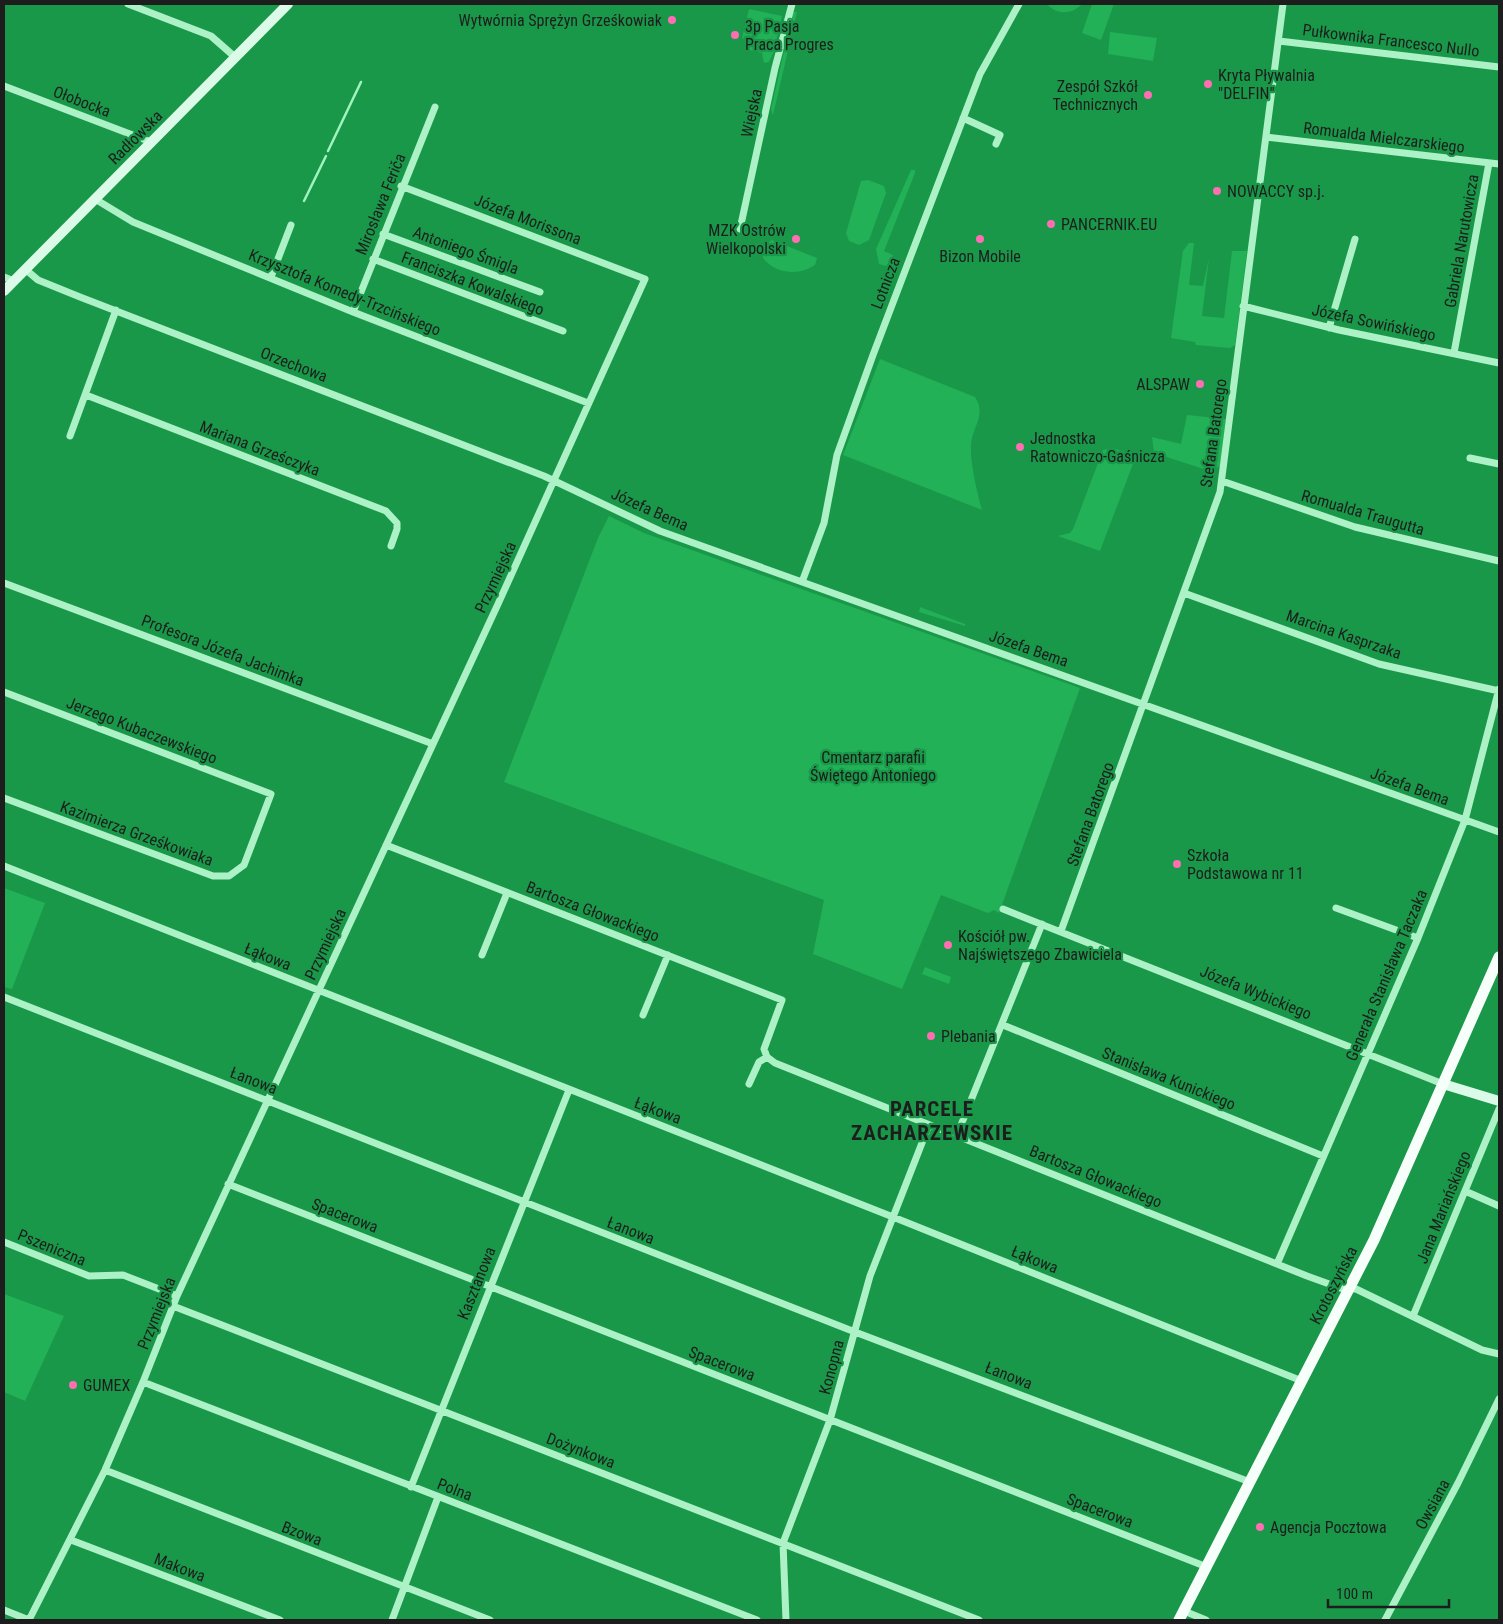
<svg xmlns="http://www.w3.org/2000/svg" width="1503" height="1624" font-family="'Roboto Condensed',sans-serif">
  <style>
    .green { fill: #22b156 }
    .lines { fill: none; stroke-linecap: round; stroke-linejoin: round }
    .stream { stroke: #a0f3bd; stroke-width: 2.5 }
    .street { stroke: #adf1c6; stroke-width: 7 }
    .secondary { stroke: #dbfbe8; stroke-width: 10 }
    .primary { stroke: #f7fffa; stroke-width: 11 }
    .poi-dot { fill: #ff6db2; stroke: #199849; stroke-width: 2 }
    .labels { text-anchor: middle; stroke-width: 4.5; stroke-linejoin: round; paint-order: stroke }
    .poi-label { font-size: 16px; fill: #1d1d1d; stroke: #199849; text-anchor: start }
    .street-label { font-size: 16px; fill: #1d1d1d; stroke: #199849 }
    .park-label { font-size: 16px; fill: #1b1d1c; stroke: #199849 }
    .district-label { font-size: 21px; font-weight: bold; letter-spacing: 1px; fill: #1d1d1d; stroke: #199849 }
  </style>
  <rect width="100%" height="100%" fill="#199849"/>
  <path class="green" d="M1047 4H1082C1072 15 1056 15 1047 4Z
    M1092 4H1114L1101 40 1082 33Z
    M749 9 782 16 775 46 742 38Z
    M793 12H797L773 115 771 109Z
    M1110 32 1157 38 1153 61 1108 54Z
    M746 45 774 51 769 62 764 63 762 53 745 49Z
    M911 170H915V173L884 251 893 255 889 267 879 264 876 249Z
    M868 180 884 186 886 193 869 240 859 245 849 241 846 233 861 181Z
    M772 240 817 258 815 265C799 276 775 274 763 258L764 245Z
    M1189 243H1194L1189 285 1203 286 1209 258 1202 316 1224 318 1232 251H1247L1235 345 1230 348 1196 345 1195 342 1171 338 1183 251Z
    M880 359 975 397C987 415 972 427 971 445 970 463 977 492 982 510L843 455Z
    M1187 415 1226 419 1220 466 1210 471 1154 453 1152 437 1181 444Z
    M1113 448 1136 456 1100 551 1058 536 1070 533 1073 529 1103 450Z
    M609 516 644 533 1080 688 999 913 994 910 988 913 941 895 902 989 813 954 824 900 504 782 598 538Z
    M920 607 965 624V626L919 612Z
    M4 888 45 903 12 989 4 987Z
    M925 967 951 977 949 984 922 974Z
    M4 1294 64 1316 25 1401 4 1392Z"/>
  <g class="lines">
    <path class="stream" d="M328 151 361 82
      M304 201 326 156"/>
    <path class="street" d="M128 4 211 36 235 57
      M1279 41 1499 67
      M4 86 151 142
      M963 118 1000 135 996 144
      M1266 137 1499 164
      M95 199 133 222 353 312 588 403
      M740 229 775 68 792 4
      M383 234 540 292
      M373 259 563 331
      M25 269 38 280 80 297 544 476 660 531 1499 832
      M4 277 14 281
      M271 277 291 225
      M1243 306 1339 330 1499 363
      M353 312 435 107
      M1329 328 1355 239
      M1454 353 1489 163
      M86 395 386 511 397 523V529L391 546
      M70 436 116 310
      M1470 458 1499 464
      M1222 481 1355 527 1499 561
      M802 582 824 523 837 455 873 355 980 74 1019 4
      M4 583 433 744
      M1184 593 1379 664 1499 691
      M4 692 271 794 244 865 229 876H213L4 798
      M386 845 782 1000 764 1049 767 1057 775 1063 1307 1276 1343 1289H1356L1482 1350 1499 1354
      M4 866 893 1217 1302 1381
      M1336 908 1418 938
      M1003 909 1443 1084
      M1061 931 1220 492 1283 4
      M482 955 507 893
      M4 997 855 1332 1250 1482
      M643 1015 668 955
      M1003 1025 1323 1156
      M749 1084 759 1062 767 1057
      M957 1135 1042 924
      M228 1184 1207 1567
      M1465 1191 1499 1206
      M4 1242 89 1276 123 1275 177 1296
      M1277 1264 1418 938 1465 820 1499 689
      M173 1306 979 1620
      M1413 1316 1499 1109
      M143 1382 757 1620
      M105 1470 490 1620
      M411 1487 569 1090
      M71 1540 280 1620
      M4 1610 29 1620
      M1184 1611 1206 1620
      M29 1620 105 1470 143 1382 177 1296 498 604 645 279 401 186
      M392 1620 438 1497
      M786 1620 783 1543 830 1420 870 1276 929 1125
      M1385 1620 1458 1483 1499 1399"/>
    <path class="secondary" d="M4 291 288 4
      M1443 1084 1499 1101"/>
    <path class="primary" d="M1179 1620 1374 1240 1499 957"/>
  </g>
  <g class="poi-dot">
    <circle cx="672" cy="20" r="5"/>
    <circle cx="735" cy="35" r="5"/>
    <circle cx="1208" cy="84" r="5"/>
    <circle cx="1148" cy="95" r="5"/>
    <circle cx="1217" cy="191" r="5"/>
    <circle cx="1051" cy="224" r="5"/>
    <circle cx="796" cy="239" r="5"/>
    <circle cx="980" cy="239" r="5"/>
    <circle cx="1200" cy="384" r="5"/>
    <circle cx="1020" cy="447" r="5"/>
    <circle cx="1177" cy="864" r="5"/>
    <circle cx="948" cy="945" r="5"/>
    <circle cx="931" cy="1036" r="5"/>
    <circle cx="73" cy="1385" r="5"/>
    <circle cx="1260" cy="1527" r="5"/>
  </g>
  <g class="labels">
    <g class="poi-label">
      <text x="662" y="26" text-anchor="end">Wytwórnia Sprężyn Grześkowiak</text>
      <text x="745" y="32">3p Pasja<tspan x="745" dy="18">Praca Progres</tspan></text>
      <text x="1218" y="81">Kryta Pływalnia<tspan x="1218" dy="18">"DELFIN"</tspan></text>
      <text x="1138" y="92" text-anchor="end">Zespół Szkół<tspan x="1138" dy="18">Technicznych</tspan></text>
      <text x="1227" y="197">NOWACCY sp.j.</text>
      <text x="1061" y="230">PANCERNIK.EU</text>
      <text x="786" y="236" text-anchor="end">MZK Ostrów<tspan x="786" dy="18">Wielkopolski</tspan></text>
      <text x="980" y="262" text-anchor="middle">Bizon Mobile</text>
      <text x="1190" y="390" text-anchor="end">ALSPAW</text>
      <text x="1030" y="444">Jednostka<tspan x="1030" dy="18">Ratowniczo-Gaśnicza</tspan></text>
      <text x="1187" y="861">Szkoła<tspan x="1187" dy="18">Podstawowa nr 11</tspan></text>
      <text x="958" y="942">Kościół pw.<tspan x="958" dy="18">Najświętszego Zbawiciela</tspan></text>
      <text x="941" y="1042">Plebania</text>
      <text x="83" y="1391">GUMEX</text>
      <text x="1270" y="1533">Agencja Pocztowa</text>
    </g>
    <g class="street-label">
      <text transform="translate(1391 40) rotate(7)" y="6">Pułkownika Francesco Nullo</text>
      <text transform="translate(82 101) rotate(21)" y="6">Ołobocka</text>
      <text transform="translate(751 113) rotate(-78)" y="6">Wiejska</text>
      <text transform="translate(135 137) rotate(-45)" y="6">Radłowska</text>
      <text transform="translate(1384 137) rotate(7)" y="6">Romualda Mielczarskiego</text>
      <text transform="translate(380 204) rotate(-68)" y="6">Mirosława Feriča</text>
      <text transform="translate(528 219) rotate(21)" y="6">Józefa Morissona</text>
      <text transform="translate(1461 241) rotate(-80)" y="6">Gabriela Narutowicza</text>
      <text transform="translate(466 250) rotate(20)" y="6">Antoniego Śmigla</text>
      <text transform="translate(473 283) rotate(21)" y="6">Franciszka Kowalskiego</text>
      <text transform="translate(885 283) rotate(-69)" y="6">Lotnicza</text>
      <text transform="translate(345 292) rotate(22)" y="6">Krzysztofa Komedy-Trzcińskiego</text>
      <text transform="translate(1374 322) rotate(12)" y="6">Józefa Sowińskiego</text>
      <text transform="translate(294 364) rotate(21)" y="6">Orzechowa</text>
      <text transform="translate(1213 433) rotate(-82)" y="6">Stefana Batorego</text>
      <text transform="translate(260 448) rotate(21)" y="6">Mariana Grześczyka</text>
      <text transform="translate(650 509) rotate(24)" y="6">Józefa Bema</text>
      <text transform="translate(1363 512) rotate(16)" y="6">Romualda Traugutta</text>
      <text transform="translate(495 577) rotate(-65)" y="6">Przymiejska</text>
      <text transform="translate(1344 634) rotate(19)" y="6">Marcina Kasprzaka</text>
      <text transform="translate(1029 648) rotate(19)" y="6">Józefa Bema</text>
      <text transform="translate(223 650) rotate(21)" y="6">Profesora Józefa Jachimka</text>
      <text transform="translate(142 730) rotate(21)" y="6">Jerzego Kubaczewskiego</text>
      <text transform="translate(1410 786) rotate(20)" y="6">Józefa Bema</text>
      <text transform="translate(1090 814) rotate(-70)" y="6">Stefana Batorego</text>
      <text transform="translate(137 833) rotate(20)" y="6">Kazimierza Grześkowiaka</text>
      <text transform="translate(593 911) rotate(21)" y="6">Bartosza Głowackiego</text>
      <text transform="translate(325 944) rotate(-65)" y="6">Przymiejska</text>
      <text transform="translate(268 956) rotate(22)" y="6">Łąkowa</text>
      <text transform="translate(1386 975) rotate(-67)" y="6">Generała Stanisława Taczaka</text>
      <text transform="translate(1256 992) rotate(22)" y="6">Józefa Wybickiego</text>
      <text transform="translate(1169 1078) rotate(22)" y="6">Stanisława Kunickiego</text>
      <text transform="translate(254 1080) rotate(21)" y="6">Łanowa</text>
      <text transform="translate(658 1110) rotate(21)" y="6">Łąkowa</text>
      <text transform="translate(1096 1176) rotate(22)" y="6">Bartosza Głowackiego</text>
      <text transform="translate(1443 1207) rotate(-68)" y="6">Jana Mariańskiego</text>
      <text transform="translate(345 1215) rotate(21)" y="6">Spacerowa</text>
      <text transform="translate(631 1230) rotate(21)" y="6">Łanowa</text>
      <text transform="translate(52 1247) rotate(22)" y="6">Pszeniczna</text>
      <text transform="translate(1035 1259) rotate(22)" y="6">Łąkowa</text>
      <text transform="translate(476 1283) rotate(-68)" y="6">Kasztanowa</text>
      <text transform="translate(1333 1285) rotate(-63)" y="6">Krotoszyńska</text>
      <text transform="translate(156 1313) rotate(-68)" y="6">Przymiejska</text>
      <text transform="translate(722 1363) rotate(21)" y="6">Spacerowa</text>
      <text transform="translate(831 1367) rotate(-75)" y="6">Konopna</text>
      <text transform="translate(1009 1375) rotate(21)" y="6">Łanowa</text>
      <text transform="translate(581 1450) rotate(21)" y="6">Dożynkowa</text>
      <text transform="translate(455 1489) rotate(21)" y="6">Polna</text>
      <text transform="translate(1432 1504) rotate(-62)" y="6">Owsiana</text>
      <text transform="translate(1100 1510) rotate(21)" y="6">Spacerowa</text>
      <text transform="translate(302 1533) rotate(21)" y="6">Bzowa</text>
      <text transform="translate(180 1567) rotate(21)" y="6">Makowa</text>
    </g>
    <g class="park-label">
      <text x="873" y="763">Cmentarz parafii<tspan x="873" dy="18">Świętego Antoniego</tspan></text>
    </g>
    <g class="district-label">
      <text x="932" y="1116">PARCELE<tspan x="932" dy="24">ZACHARZEWSKIE</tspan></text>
    </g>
  </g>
  <rect width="1503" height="1624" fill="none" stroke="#1d1d1d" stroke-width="10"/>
  <path d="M1328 1599v8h121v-8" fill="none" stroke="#1d1d1d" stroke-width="2.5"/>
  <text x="1336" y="1599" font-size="15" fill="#1d1d1d" stroke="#199849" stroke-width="4" paint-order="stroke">100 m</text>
</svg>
